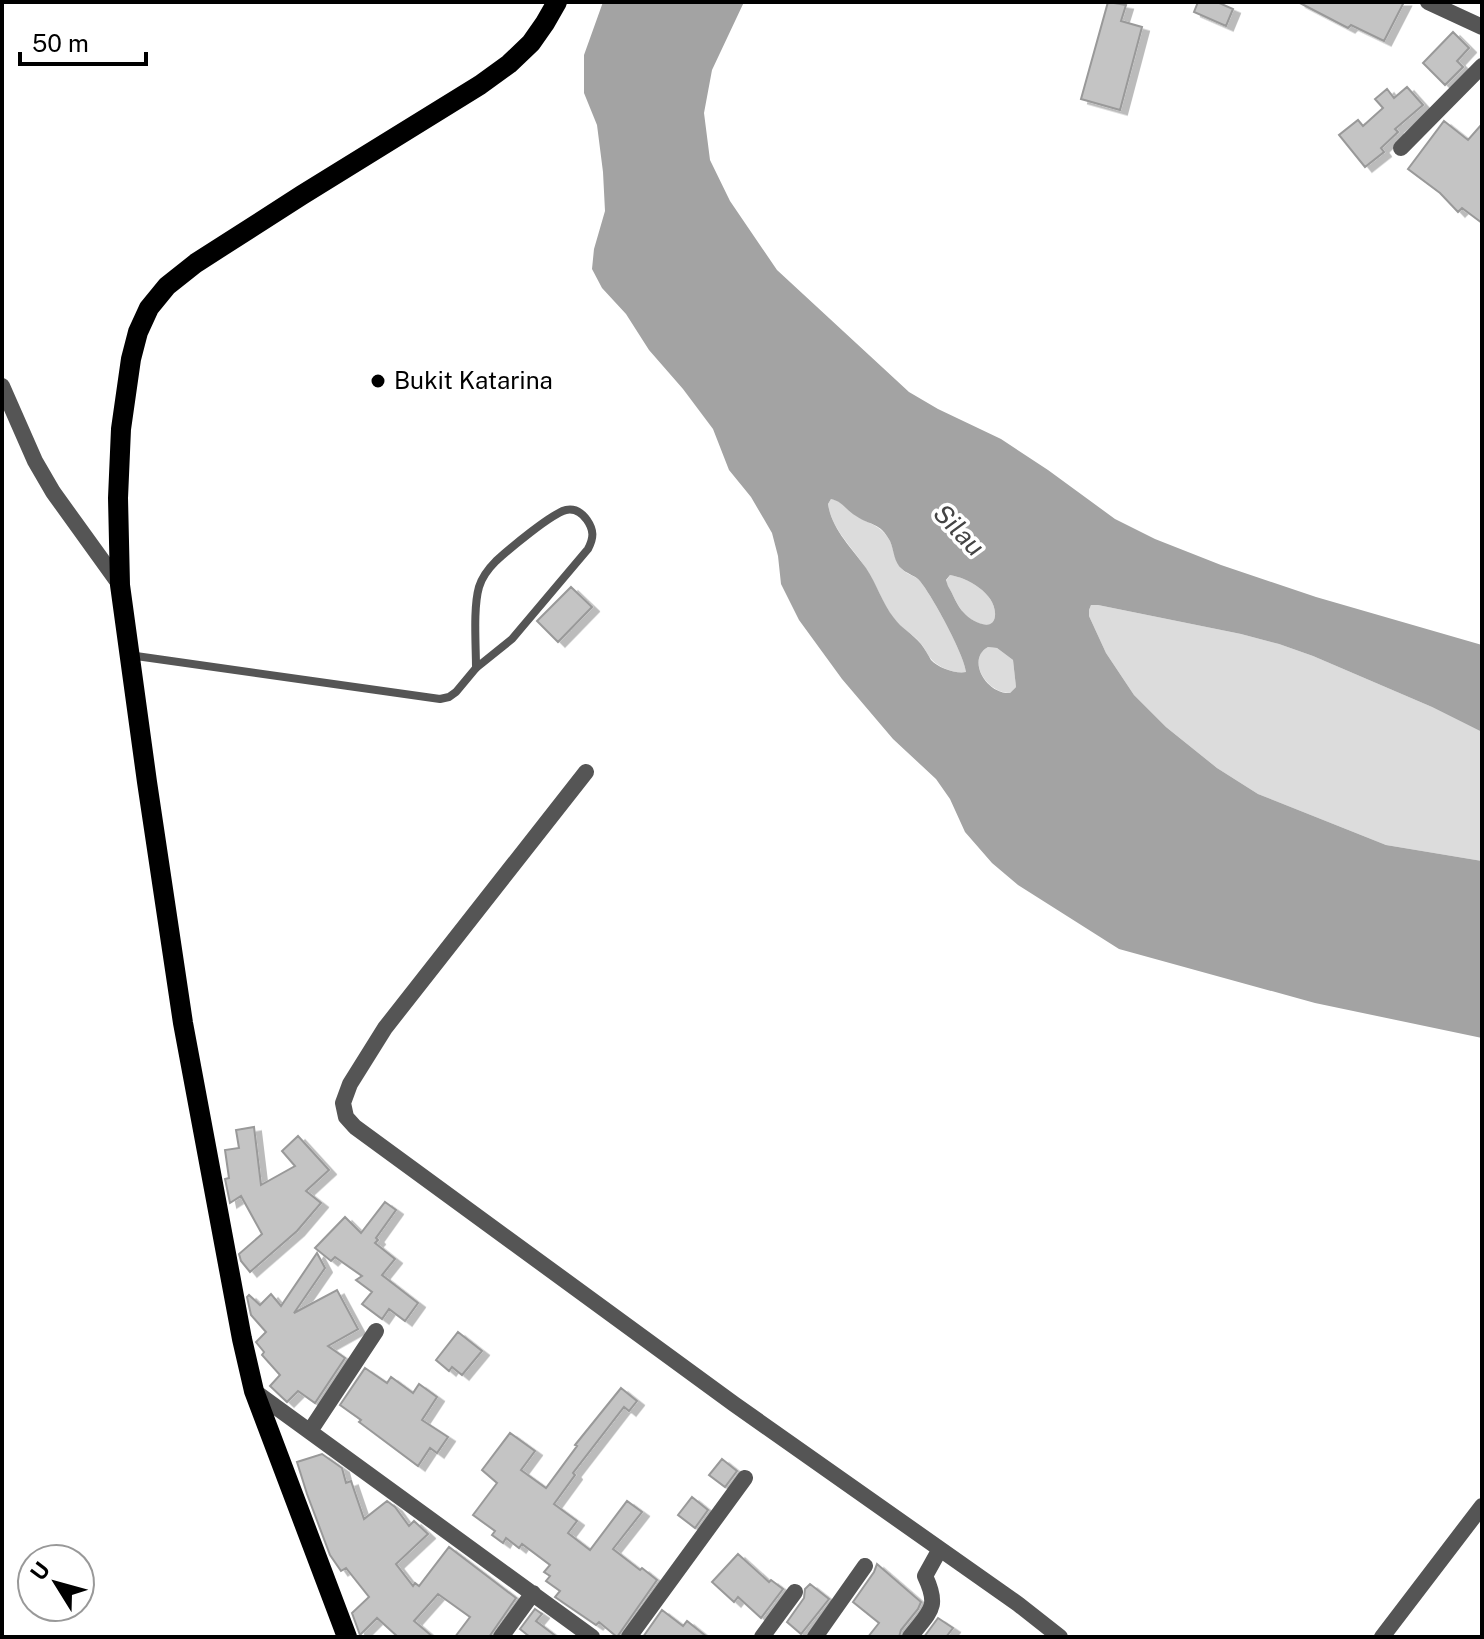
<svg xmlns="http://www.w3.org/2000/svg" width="1484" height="1639" font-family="'Public Sans',sans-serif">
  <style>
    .green { fill: #dcdcdc }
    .water { fill: #a3a3a3; fill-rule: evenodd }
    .building { fill: #c4c4c4; stroke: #999; stroke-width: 2; filter: url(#shadow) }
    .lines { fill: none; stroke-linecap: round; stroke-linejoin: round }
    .service { stroke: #555; stroke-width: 8 }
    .minor { stroke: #555; stroke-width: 16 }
    .tertiary { stroke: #555; stroke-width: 16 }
    .primary { stroke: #000; stroke-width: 20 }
    .poi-dot { fill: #000; stroke: #fff; stroke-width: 3 }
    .labels { text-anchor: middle; stroke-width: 7; stroke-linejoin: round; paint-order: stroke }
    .poi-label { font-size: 24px; fill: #000; stroke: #fff; text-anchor: start }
    .water-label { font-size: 26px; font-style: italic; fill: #444; stroke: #fff }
  </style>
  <defs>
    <filter id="shadow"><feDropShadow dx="7" dy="4.5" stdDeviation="0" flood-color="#0004"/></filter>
  </defs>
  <rect width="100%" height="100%" fill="#fff"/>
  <path class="green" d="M831 499C844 501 850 514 862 519 874 525 883 528 890 541 894 550 895 562 902 569 906 574 913 575 918 579 930 591 965 656 966 672 956 674 939 668 932 660 928 656 926 650 922 645 915 635 903 630 895 620 883 605 878 588 868 572 855 549 832 531 828 504Z
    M950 575C968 578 997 594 995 616 993 633 971 621 964 614 958 606 953 595 948 586L946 581Z
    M1091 605H1098L1241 634 1279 644 1313 656 1432 707 1482 732V861L1386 845 1258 794 1217 768 1166 727 1134 695 1106 653 1089 616V610Z
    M988 647 997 648 1013 660 1016 687 1010 693C986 693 966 659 988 647Z"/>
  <path class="water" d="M603 2H744L712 70 704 113 710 160 730 201 777 270 909 392 938 409 1001 439 1048 470 1115 519 1155 539 1221 565 1316 597 1482 645V732L1432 707 1313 656 1279 644 1241 634 1098 605H1091L1089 610V616L1106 653 1134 695 1166 727 1217 768 1258 794 1386 845 1482 861V1038L1315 1003 1119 949 1018 885 992 863 965 832 950 799 936 779 893 739 842 679 799 620 781 584 778 556 772 533 751 497 729 470 713 429 683 389 649 350 626 314 602 288 592 269 594 249 605 211 603 172 597 125 584 93V55ZM831 499C842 501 847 511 856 516 871 526 880 522 890 541 894 550 894 563 902 569 906 573 913 575 918 579 930 591 965 656 966 672 956 674 938 668 931 660 928 655 925 649 921 644 913 634 901 628 894 618 882 603 877 584 866 568 852 548 832 530 828 504ZM950 575C968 578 997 594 995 616 993 633 971 621 964 613 957 606 953 594 948 586L946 580ZM988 647 997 648 1013 660 1016 687 1010 693C986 694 966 659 988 647Z"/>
  <path class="building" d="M1108 2 1126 5 1121 21 1142 27 1120 110 1081 99Z
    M1198 2H1217L1233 9 1226 26 1194 12Z
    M1298 2H1404L1384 41 1351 25 1348 28Z
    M1453 32 1469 48 1457 61 1463 67 1445 85 1423 63Z
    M1407 87 1423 105 1395 129 1398 132 1381 148 1384 152 1365 167 1339 135 1358 120 1363 126 1383 108 1375 99 1387 89 1394 98Z
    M1444 121 1468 140 1482 124V223L1462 208 1458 212 1440 193 1408 169Z
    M571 587 592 607 558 642 537 621Z
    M254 1127 261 1185 295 1166 282 1151 298 1136 329 1170 306 1191 321 1203 297 1231 250 1272 241 1261 239 1254 262 1234 241 1196 230 1203 225 1179 229 1178 225 1150 239 1148 236 1130Z
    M385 1202 396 1210 376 1238 378 1240 375 1243 395 1259 382 1275 418 1303 405 1321 389 1309 382 1319 362 1304 372 1292 356 1280 362 1276 335 1257 331 1261 315 1248 345 1217 361 1233Z
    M317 1253 325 1268 294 1313 337 1290 358 1329 328 1346 345 1358 315 1403 298 1391 287 1402 270 1386 280 1375 262 1355 264 1352 256 1342 266 1332 251 1315 247 1297 249 1295 260 1305 271 1294 281 1306Z
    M458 1332 482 1351 462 1375 452 1367 449 1371 436 1360Z
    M365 1368 387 1383 391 1377 413 1393 419 1384 437 1397 422 1420 448 1437 437 1453 430 1448 418 1466 359 1422 361 1420 340 1405Z
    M621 1388 637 1401 629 1411 624 1407 573 1473 575 1475 554 1504 577 1521 568 1533 590 1550 627 1501 642 1512 613 1549 640 1570 642 1568 657 1580 617 1637 599 1622 596 1625 555 1597 560 1591 546 1581 550 1576 544 1572 550 1565 522 1544 519 1548 506 1538 503 1543 492 1535 495 1531 473 1515 497 1483 482 1470 510 1433 535 1451 521 1470 546 1488 577 1446 575 1445Z
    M322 1454 342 1468 346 1483 351 1481 364 1519 387 1501 395 1507 409 1526 414 1521 428 1534 396 1564 413 1586 415 1583 419 1586 449 1547 516 1598 489 1637H455L470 1617 438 1594 414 1621 433 1637H398L377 1618 360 1635 352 1613 369 1597 346 1568 341 1571 330 1555 307 1494 297 1462Z
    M722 1459 737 1471 725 1487 709 1475Z
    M692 1497 708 1510 695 1528 678 1515Z
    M738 1554 769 1582 771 1580 783 1589 761 1618 738 1597 734 1602 712 1582Z
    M877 1564 921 1602 918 1609 901 1630 899 1637H868L879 1623 853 1602 874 1572Z
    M810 1584 829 1599 801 1634 787 1622 804 1598 805 1589Z
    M535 1609 542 1614 536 1621 557 1637H530L520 1629Z
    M662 1610 683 1626 687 1621 707 1637H643Z
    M938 1618 953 1628 946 1637H924Z"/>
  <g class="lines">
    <path class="service" d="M129 655 440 699 449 697 456 692 476 668 512 639 588 549C594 538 594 530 587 520 582 513 576 508 566 510 552 513 508 550 496 561 489 568 482 577 479 587 473 608 476 645 476 668"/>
    <path class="minor" d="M1428 2 1482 27
      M1401 148 1482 66
      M586 772 385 1028 350 1084 343 1103 346 1117 355 1127 734 1404 1018 1604 1060 1637
      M254 1391 592 1637
      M310 1431 376 1331
      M501 1637 533 1593
      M629 1637 745 1478
      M762 1637 795 1592
      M815 1637 865 1566
      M910 1637C930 1611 940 1608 925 1576L940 1549
      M1382 1637 1482 1506"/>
    <path class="tertiary" d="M2 386 35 461 53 492 120 585"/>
    <path class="primary" d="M347 1637 254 1391 242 1339 183 1023 147 782 120 585 118 498 121 429 131 359 138 332 149 308 167 286 196 263 302 195 480 85 509 64 531 43 545 23 557 2"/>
  </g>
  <circle class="poi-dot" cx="378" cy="381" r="8"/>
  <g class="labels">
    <g class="poi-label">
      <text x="394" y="389">Bukit Katarina</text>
    </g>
    <g class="water-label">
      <text transform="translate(959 530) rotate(46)" y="9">Silau</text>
    </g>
  </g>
  <rect width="1484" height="1639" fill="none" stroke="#000000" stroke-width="8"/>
  <g transform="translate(56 1583) rotate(307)"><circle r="38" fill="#ffffff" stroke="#999999" stroke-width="2"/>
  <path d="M0-6L14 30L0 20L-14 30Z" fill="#000000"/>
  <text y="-12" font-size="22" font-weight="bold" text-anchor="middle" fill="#000000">U</text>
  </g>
  <path d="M20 52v12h126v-12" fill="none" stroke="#000000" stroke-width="4"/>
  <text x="32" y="52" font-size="24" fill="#000000" stroke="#ffffff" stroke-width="6" paint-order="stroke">50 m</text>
</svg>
